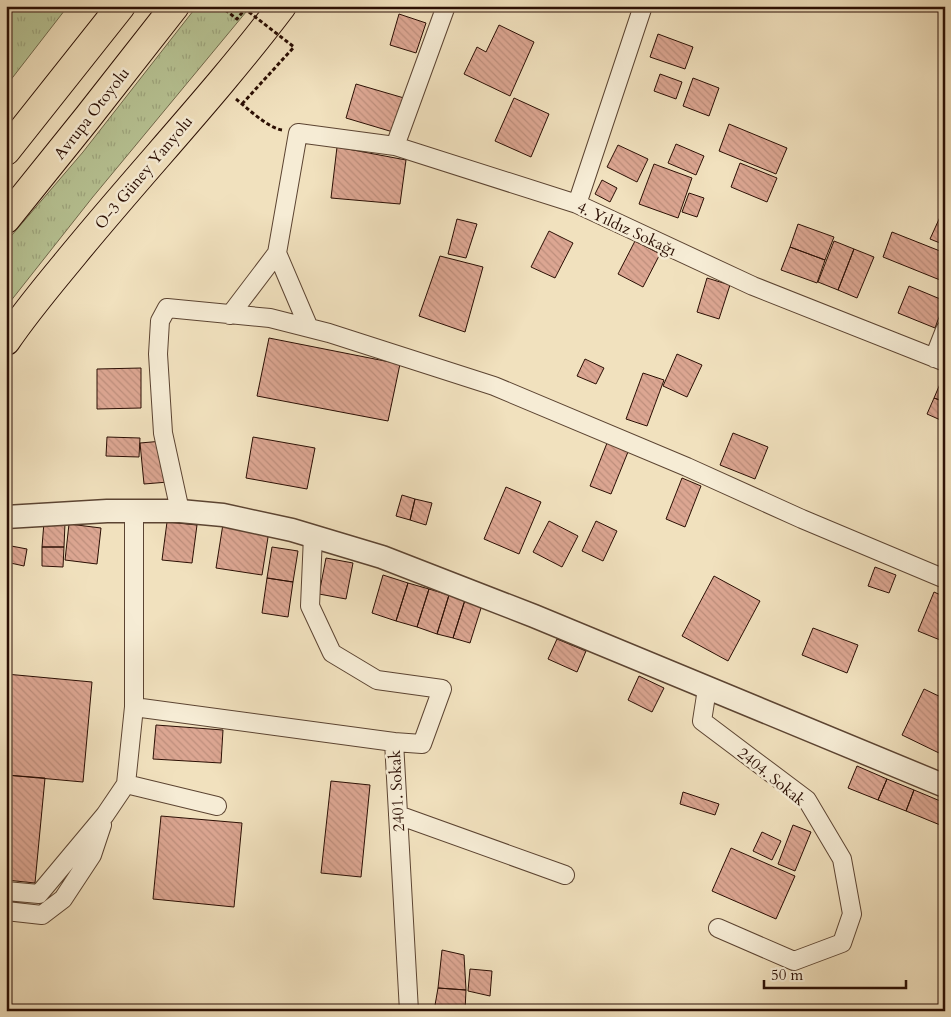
<svg xmlns="http://www.w3.org/2000/svg" width="951" height="1017" font-family="Cardo,serif">
  <style>
    .grass { fill: url(#grass-tufts); stroke: #71694c }
    .building { fill: url(#building-back-hatch); stroke: #2b0f04 }
    .lines { fill: none; stroke-linecap: round; stroke-linejoin: round }
    .minor-casing { stroke: #5c4432; stroke-width: 20 }
    .tertiary-casing { stroke: #5c4432; stroke-width: 25 }
    .primary-casing { stroke: #2b0f04; stroke-width: 30 }
    .motorway-casing { stroke: #2b0f04; stroke-width: 30 }
    .path { stroke: #2b0f04; stroke-width: 3; stroke-dasharray: 4 2.5; stroke-linecap: butt }
    .minor { stroke: #f6ecd5; stroke-width: 18 }
    .tertiary { stroke: #f6ecd5; stroke-width: 22 }
    .primary { stroke: #f1e1be; stroke-width: 28 }
    .motorway { stroke: #f1e1be; stroke-width: 28 }
    .path-bridge { stroke: #2b0f04; stroke-width: 3; stroke-dasharray: 4 2.5; stroke-linecap: butt }
    .labels { text-anchor: middle; stroke-width: 5; stroke-linejoin: round; paint-order: stroke }
    .street-label { font-size: 16px; fill: #2b0f04; stroke: #f6ecd5 }
  </style>
  <defs>
    <pattern id="grass-tufts" width="24" height="20" patternUnits="userSpaceOnUse" patternTransform="scale(1.25)"><rect width="24" height="20" fill="#b7c394"/><path d="M3 7l-1-3M5 7V3M7 7l1-3M15 17l-1-3M17 17v-4M19 17l1-3" fill="none" stroke="#9ea67e"/></pattern>
    <pattern id="building-back-hatch" width="6" height="6" patternUnits="userSpaceOnUse" patternTransform="scale(1.25)"><rect width="6" height="6" fill="#dca692"/><path d="M-1 5l2 2M0 0l6 6M5-1l2 2" fill="none" stroke="#bd8e7c"/></pattern>
  </defs>
  <rect width="100%" height="100%" fill="#f1e1be"/>
  <filter id="stains"><feTurbulence type="fractalNoise" baseFrequency=".004" numOctaves="4"/><feColorMatrix values="0 0 0 0 .2 0 0 0 0 .09 0 0 0 0 .02 0 0 0 .5 -.17"/></filter>
  <radialGradient id="worn" r=".72"><stop offset=".6" stop-color="#630" stop-opacity="0"/><stop offset="1" stop-color="#630" stop-opacity=".3"/></radialGradient>
  <path class="grass" d="M6 6H68L6 86Z
    M197 6H251L92 198 6 307V242L83 152Z"/>
  <path class="building" d="M399 14 426 23 416 53 390 45Z
    M499 25 534 42 510 96 464 74 477 47 486 52Z
    M658 34 693 47 685 69 650 57Z
    M660 74 682 82 676 99 654 91Z
    M693 78 719 88 709 116 683 106Z
    M356 84 404 98 393 132 346 118Z
    M514 98 549 114 531 157 495 141Z
    M729 124 787 148 776 174 719 151Z
    M676 144 704 156 696 175 668 163Z
    M618 145 648 159 637 182 607 167Z
    M337 147 406 160 400 204 331 198Z
    M740 163 777 178 767 202 731 187Z
    M654 164 692 178 678 218 639 204Z
    M602 180 617 188 610 202 595 194Z
    M689 193 704 198 697 217 682 212Z
    M940 217 945 219V245L930 239Z
    M457 219 477 224 466 258 448 254Z
    M798 224 834 237 825 260 790 247Z
    M549 231 573 243 555 278 531 267Z
    M892 232 945 253V282L883 257Z
    M635 241 660 254 643 287 618 274Z
    M834 241 854 249 838 290 818 282Z
    M790 247 825 260 817 283 781 270Z
    M854 249 874 257 857 298 838 290Z
    M440 256 483 267 465 332 419 316Z
    M707 278 730 285 719 319 697 312Z
    M909 286 945 301 935 328 898 313Z
    M269 338 400 364 388 421 257 396Z
    M677 354 702 365 687 397 663 386Z
    M585 359 604 368 596 384 577 376Z
    M141 368V408L97 409V369Z
    M643 373 664 380 647 426 626 419Z
    M943 377 945 378V402L934 398Z
    M934 398 945 402V422L927 414Z
    M733 433 768 447 755 479 720 465Z
    M107 437 140 438 139 457 106 456Z
    M253 437 315 448 307 489 246 478Z
    M609 438 630 447 611 494 590 486Z
    M163 441 168 482 144 484 140 443Z
    M682 478 701 486 685 527 666 519Z
    M506 487 541 502 519 554 484 539Z
    M402 495 415 499 410 520 396 516Z
    M415 499 432 503 426 525 410 520Z
    M549 521 578 536 562 567 533 552Z
    M596 521 617 531 603 561 582 551Z
    M44 522 65 523 64 547H42Z
    M167 522 197 525 192 563 162 560Z
    M69 524 101 528 97 564 65 560Z
    M223 524 269 531 262 575 216 568Z
    M6 545 27 549 24 566 6 562Z
    M42 547H64L63 567 42 566Z
    M272 547 298 551 293 582 267 578Z
    M326 558 353 563 346 599 319 594Z
    M875 567 896 575 889 593 868 586Z
    M383 575 408 583 396 621 372 613Z
    M714 576 760 601 728 661 682 636Z
    M267 578 293 582 288 617 262 613Z
    M408 583 429 589 417 627 396 621Z
    M429 589 449 595 437 634 417 627Z
    M934 592 945 597V642L918 631Z
    M449 595 465 600 453 638 437 634Z
    M465 600 482 605 470 643 453 638Z
    M813 628 858 645 847 673 802 655Z
    M557 639 586 651 577 672 548 659Z
    M6 674 92 682 83 782 6 775Z
    M639 676 664 688 652 712 628 700Z
    M924 689 945 699V741L939 753 902 735Z
    M156 725 223 730 221 763 153 759Z
    M857 766 887 779 878 800 848 788Z
    M6 775 45 778 35 883 6 880Z
    M887 779 914 790 906 811 878 800Z
    M331 781 370 785 361 877 321 873Z
    M914 790 945 803V827L906 811Z
    M683 792 719 804 715 815 680 804Z
    M161 816 242 823 234 907 153 899Z
    M793 825 811 832 795 871 778 864Z
    M762 832 781 841 772 860 753 851Z
    M731 848 795 876 776 919 712 891Z
    M442 950 464 955 466 990 438 988Z
    M470 969 492 971 490 996 468 991Z
    M438 988 466 990 465 1011H434Z"/>
  <g class="lines">
    <g class="minor-casing">
      <path id="minor" d="M395 146 446 6
        M577 204 643 6
        M230 315 277 253
        M309 328 277 253 298 133 395 146 577 204 753 286 945 362
        M934 358 945 330
        M180 511 163 433 158 354 160 321 167 308 270 318 329 333 494 386 687 467 802 519 945 579
        M313 536 310 606 332 653 377 680 442 689 422 744 394 742
        M707 689 702 721 807 800 842 859 852 914 842 943 794 961 718 928
        M134 707 394 742 409 1011
        M126 784 217 806
        M398 815 565 875
        M6 891 39 894 105 815 126 784 134 707V511
        M6 911 42 915 63 899 92 855 102 825"/>
    </g>
    <g class="tertiary-casing">
      <path id="tertiary" d="M6 517 107 511H180L223 515 292 530 382 557 534 616 945 786"/>
    </g>
    <g class="primary-casing">
      <path id="primary" d="M6 341C27 310 51 282 74 254 142 171 217 92 282 6"/>
    </g>
    <g class="motorway-casing">
      <path id="motorway" d="M6 151 121 6
        M6 219 88 117 175 6"/>
    </g>
    <path class="path" d="M236 99C247 108 268 128 282 130
      M242 104 294 47"/>
    <use href="#minor" class="minor"/>
    <use href="#tertiary" class="tertiary"/>
    <use href="#primary" class="primary"/>
    <use href="#motorway" class="motorway"/>
    <path class="path-bridge" d="M220 6 237 19 245 9 294 47"/>
  </g>
  <g class="labels">
    <g class="street-label">
      <text transform="translate(91 113) rotate(-52)" y="6">Avrupa Otoyolu</text>
      <text transform="translate(143 172) rotate(-50)" y="6">O-3 Güney Yanyolu</text>
      <text transform="translate(627 228) rotate(25)" y="6">4. Yıldız Sokağı</text>
      <text transform="translate(772 776) rotate(39)" y="6">2404. Sokak</text>
      <text transform="translate(396 791) rotate(-93)" y="6">2401. Sokak</text>
    </g>
  </g>
  <rect width="951" height="1017" fill="none" stroke="#f1e1be" stroke-width="25"/>
  <rect x="8" y="8" width="936" height="1002" fill="none" stroke="#2b0f04" stroke-width="2.5"/>
  <rect x="12" y="12" width="926" height="992" fill="none" stroke="#2b0f04"/>
  <path d="M764 980v8h142v-8" fill="none" stroke="#2b0f04" stroke-width="2.5"/>
  <text x="771" y="980" font-size="15" fill="#2b0f04" stroke="#f6ecd5" stroke-width="4" paint-order="stroke">50 m</text>
  <rect width="100%" height="100%" filter="url(#stains)"/>
  <rect width="100%" height="100%" fill="url(#worn)"/>
</svg>
